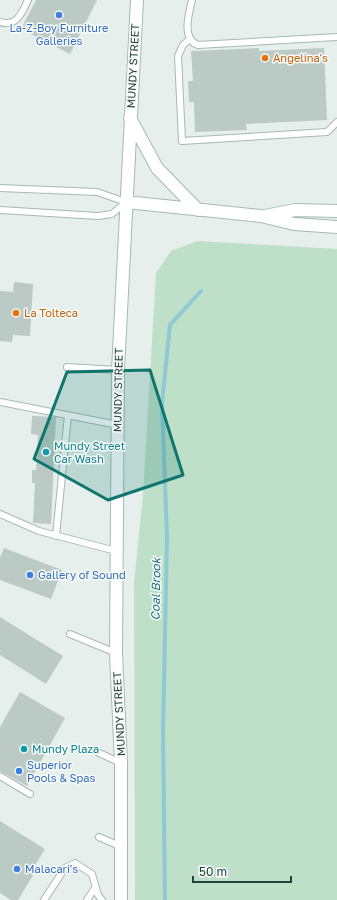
<svg xmlns="http://www.w3.org/2000/svg" width="337" height="900" font-family="'Golos Text',sans-serif">
  <style>
    .green { fill: #bfe0c8 }
    .lines { fill: none; stroke-linecap: round; stroke-linejoin: round }
    .stream { stroke: #8ec9d4; stroke-width: 4 }
    .building { fill: #bbcac4 }
    .lane-casing { stroke: #a8b8b2; stroke-width: 8 }
    .secondary-casing { stroke: #a4bbb3; stroke-width: 14 }
    .lane { stroke: #fff; stroke-width: 6 }
    .secondary { stroke: #fff; stroke-width: 12 }
    .marked { fill: #0f766e; fill-opacity: 0.2; stroke: #0f766e; stroke-width: 3; stroke-linejoin: round }
    .shop-dot { fill: #3f7fe0; stroke: #f7fbf9; stroke-width: 1.5 }
    .food-dot { fill: #e8710a; stroke: #f7fbf9; stroke-width: 1.5 }
    .culture-dot { fill: #0f9aa8; stroke: #f7fbf9; stroke-width: 1.5 }
    .labels { text-anchor: middle; stroke-width: 3; stroke-linejoin: round; paint-order: stroke }
    .shop-label { font-size: 11px; fill: #366cbe; stroke: #f7fbf9; text-anchor: start }
    .food-label { font-size: 11px; fill: #c56008; stroke: #f7fbf9; text-anchor: start }
    .street-label { font-size: 11px; fill: #24423a; stroke: #f7fbf9 }
    .culture-label { font-size: 11px; fill: #0d838f; stroke: #f7fbf9; text-anchor: start }
    .water-label { font-size: 12px; font-style: italic; fill: #1c6f80; stroke: #f7fbf9 }
  </style>
  <rect width="100%" height="100%" fill="#e6efeb"/>
  <path class="green" d="M197 241 337 249V900H135L134 583 143 495 156 273 171 251Z"/>
  <g class="lines">
    <path class="stream" d="M165 900 163 732 167 536 162 403 170 325 201 291"/>
  </g>
  <path class="building" d="M36 0H97L70 54 21 29Z
    M259 48V51L324 48 327 120 246 124 247 130 195 132 194 102H189L188 81H193L191 51Z
    M14 282 33 284 30 336 13 335 12 342 0 341V291L13 292Z
    M32 416 56 417 51 524 33 523 35 483H32V470H36L38 435 31 434Z
    M4 548 62 570 51 599 0 580V558Z
    M0 617 63 656 46 684 0 655Z
    M20 692 65 718 27 786 0 771V727Z
    M0 821 45 849 32 870 35 872 18 900H11L0 893Z"/>
  <g class="lines">
    <g class="lane-casing">
      <path id="lane" d="M192 0C189 13 181 39 198 45L337 37
        M0 22C17 27 22 13 28 0
        M190 39 183 45 178 56 182 141 327 132 337 122
        M0 188 97 192 126 202
        M0 210 98 216 112 214 126 202
        M67 367 118 370
        M0 402 118 425
        M0 514 39 531 116 551
        M56 536 68 415
        M70 634 116 653
        M99 753 121 763
        M0 776 30 794
        M99 837 122 847
        M44 900 65 868 75 863 92 874 98 895 102 900
        M87 900 95 888"/>
    </g>
    <g class="secondary-casing">
      <path id="secondary" d="M130 118 157 168 198 210
        M126 202 261 216 294 224 337 227
        M265 216 295 210 337 211
        M121 900V763L116 653 118 370 137 0"/>
    </g>
    <use href="#lane" class="lane"/>
    <use href="#secondary" class="secondary"/>
  </g>
  <path class="marked" d="M150 370 183 475 108 500 34 459 67 372Z"/>
  <g class="shop-dot">
    <circle cx="59" cy="15" r="4"/>
    <circle cx="30" cy="575" r="4"/>
    <circle cx="19" cy="771" r="4"/>
    <circle cx="17" cy="869" r="4"/>
  </g>
  <g class="food-dot">
    <circle cx="265" cy="58" r="4"/>
    <circle cx="16" cy="313" r="4"/>
  </g>
  <g class="culture-dot">
    <circle cx="46" cy="452" r="4"/>
    <circle cx="24" cy="749" r="4"/>
  </g>
  <g class="labels">
    <g class="shop-label">
      <text x="59" y="32" text-anchor="middle">La-Z-Boy Furniture<tspan x="59" dy="13">Galleries</tspan></text>
      <text x="38" y="579">Gallery of Sound</text>
      <text x="27" y="769">Superior<tspan x="27" dy="13">Pools &amp; Spas</tspan></text>
      <text x="25" y="873">Malacari's</text>
    </g>
    <g class="food-label">
      <text x="273" y="62">Angelina's</text>
      <text x="24" y="317">La Tolteca</text>
    </g>
    <g class="street-label">
      <text transform="translate(133 66) rotate(-87)" y="4">MUNDY STREET</text>
      <text transform="translate(118 390) rotate(-89)" y="4">MUNDY STREET</text>
      <text transform="translate(119 714) rotate(-93)" y="4">MUNDY STREET</text>
    </g>
    <g class="culture-label">
      <text x="54" y="450">Mundy Street<tspan x="54" dy="13">Car Wash</tspan></text>
      <text x="32" y="753">Mundy Plaza</text>
    </g>
    <g class="water-label">
      <text transform="translate(156 589) rotate(-89)" y="4">Coal Brook</text>
    </g>
  </g>
  <path d="M193 876v6h98v-6" fill="none" stroke="#24423a" stroke-width="2"/>
  <text x="199" y="876" font-size="12" fill="#24423a" stroke="#f7fbf9" stroke-width="3" paint-order="stroke">50 m</text>
</svg>
